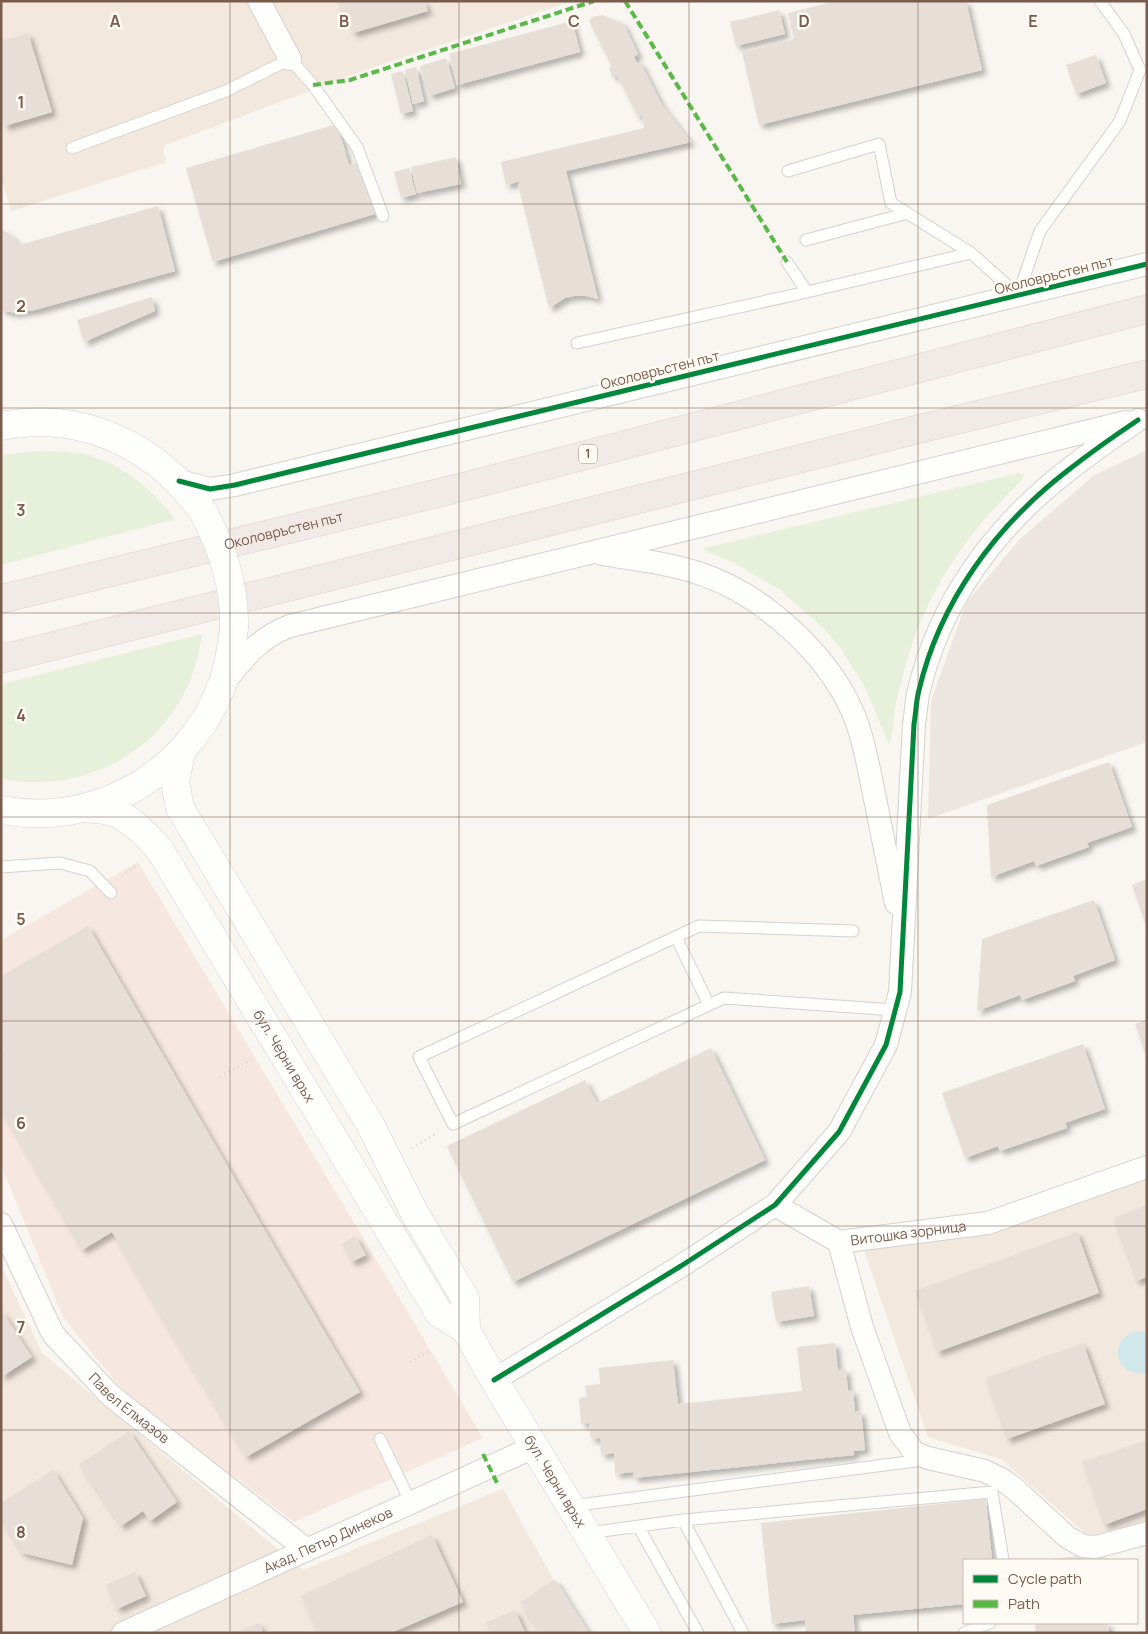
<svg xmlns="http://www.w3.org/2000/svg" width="1148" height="1634" font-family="Manrope,sans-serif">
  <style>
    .residential { fill: #f2e8de }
    .commercial { fill: #f6e8e1 }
    .industrial { fill: #ede5e0 }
    .green { fill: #e7f0db }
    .water { fill: #d0e8ea }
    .building { fill: #e6ded7; filter: url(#shadow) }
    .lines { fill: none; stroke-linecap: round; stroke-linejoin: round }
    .lane-casing { stroke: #d7d1cb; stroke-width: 13 }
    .street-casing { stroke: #d7d1cb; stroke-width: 24 }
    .secondary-casing { stroke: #d9d2cb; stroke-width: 29 }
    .highway-casing { stroke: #dad1cc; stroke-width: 29 }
    .path { stroke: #dcd5d0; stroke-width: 3; stroke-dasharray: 1 4; stroke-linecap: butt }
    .lane { stroke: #fefefd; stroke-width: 11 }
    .street { stroke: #fefefd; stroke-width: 22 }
    .secondary { stroke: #fefefd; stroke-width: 28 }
    .highway { stroke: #f2eae7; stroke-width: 28 }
    .secondary-bridge-casing { stroke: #d9d2cb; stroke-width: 29; stroke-linecap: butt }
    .secondary-bridge { stroke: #fefefd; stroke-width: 28 }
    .quiet { stroke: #58b947; stroke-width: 4; stroke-dasharray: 8 4; stroke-linecap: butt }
    .cycleway-casing { stroke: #fffaf3; stroke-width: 8 }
    .cycleway { stroke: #00873e; stroke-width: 5 }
    .grid { fill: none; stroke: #7a5c4d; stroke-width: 1; stroke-opacity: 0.55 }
    .labels { text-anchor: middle; stroke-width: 5; stroke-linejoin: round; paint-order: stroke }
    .shield { fill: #fffaf3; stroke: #a28b7f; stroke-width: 1 }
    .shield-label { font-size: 12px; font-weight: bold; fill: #7a5c4d }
    .street-label { font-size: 14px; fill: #7a5c4d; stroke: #fffaf3 }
    .grid-label { font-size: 16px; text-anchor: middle; font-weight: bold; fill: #7a5c4d; stroke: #fffaf3; stroke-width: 5; stroke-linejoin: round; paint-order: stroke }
  </style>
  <defs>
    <filter id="shadow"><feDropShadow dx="4.5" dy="4.5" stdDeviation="2.5" flood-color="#0004"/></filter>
  </defs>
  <rect width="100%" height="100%" fill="#f9f5f0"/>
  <path class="residential" d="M1 1H573L368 69 163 146 166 162 11 211 1 177Z
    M1147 1167V1526L1119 1535 1086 1534 1001 1459 928 1437 864 1250Z
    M1 1265 42 1353 303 1570 503 1489 583 1633H1Z"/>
  <path class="commercial" d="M138 862 483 1438 294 1522 123 1391 63 1317 1 1165V940Z"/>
  <path class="industrial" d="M1147 450V742L928 819 931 701 966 603 1020 539 1093 476Z"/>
  <path class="green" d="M37 451C51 451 65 451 79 453 120 461 151 488 175 519L1 565V455Z
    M1019 473 1024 475 1022 480C967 533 927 589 906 664 902 679 898 693 895 708 893 720 894 735 889 745L866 689 839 646 822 627 780 590 734 563 704 550 705 548Z
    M202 634C190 735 100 797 1 779V684Z"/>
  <path class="water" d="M1140 1331 1147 1332V1373C1113 1378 1106 1336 1140 1331Z"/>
  <path class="building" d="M337 1H424L428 11 353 33Z
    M836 1H966L982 70 759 125 742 52 794 39 788 13Z
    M779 10 785 34 736 46 730 22Z
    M602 15 623 23 638 54 634 57 637 63 640 62 662 105 691 142 566 171 598 299 586 296H574L565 298 549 308 518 184 521 181 506 185 501 162 644 128 642 115 638 117 617 75 613 77 609 68 612 66 589 21 592 17Z
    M572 21 580 52 457 85 449 54Z
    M28 33 52 112 5 126 1 117V41Z
    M1096 55 1106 83 1076 94 1066 65Z
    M446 58 455 88 429 96 420 66Z
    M416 67 424 101 413 104 405 70Z
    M403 71 413 111 401 114 391 74Z
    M337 124 349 165 360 162 375 214 213 262 186 168Z
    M456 157 461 184 417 193 411 167Z
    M409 168 416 194 401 198 394 172Z
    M158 206 175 271 35 310 15 313 1 310V229L11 235 19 245Z
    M152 297 155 311 84 342 77 320Z
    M1109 762 1132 827 1087 843 1089 847 1036 866 1034 861 991 877 987 805Z
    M1147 879V926H1146L1132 885Z
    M1094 900 1115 960 1073 976 1075 981 1022 1000 1020 995 977 1011 982 939Z
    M88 926 275 1248 360 1392 246 1457 160 1315 112 1232 82 1250 1 1110V1051L4 1049 1 1045V976Z
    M1147 1020V1055H1146L1135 1024Z
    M1083 1044 1105 1109 1065 1123 1067 1128 1000 1151 998 1146 965 1158 942 1093Z
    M711 1048 765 1160 513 1282 447 1146 585 1080 597 1103Z
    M1147 1205V1277L1136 1281 1113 1218Z
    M1077 1232 1099 1293 937 1352 915 1291Z
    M355 1236 366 1255 352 1262 342 1244Z
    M809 1286 814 1316 776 1322 771 1292Z
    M1 1310 32 1357 1 1377Z
    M835 1343 838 1370 846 1369 848 1391 853 1390 855 1412 861 1411 865 1450 854 1451V1455L634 1478 633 1472 615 1474 614 1453 601 1455 600 1438 591 1439 589 1423 581 1424 579 1398 587 1397 585 1386 600 1384 599 1368 673 1360 678 1404 802 1391 797 1347Z
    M1083 1343 1105 1404 1007 1439 985 1378Z
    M129 1431 177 1502 150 1521 143 1511 121 1526 79 1464Z
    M1147 1440V1509L1104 1525 1082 1462Z
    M53 1470 83 1518 72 1565 22 1553 1 1520V1503Z
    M986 1499 992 1560H964V1604L853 1615 855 1633H806L805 1620 772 1624 761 1523Z
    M432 1535 463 1602 391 1633H318L301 1596Z
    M1100 1554V1560H1051V1559Z
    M135 1572 146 1596 117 1609 106 1585Z
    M555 1579 589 1633H539L520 1602Z
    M515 1610 525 1633H490L486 1623Z
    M259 1623 263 1633H235Z
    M1035 1623H1108L1109 1633H1036Z"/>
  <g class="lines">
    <g class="lane-casing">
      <path id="lane" d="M72 148 226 91 290 59 313 85 357 147 383 216
        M788 171 879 144 891 203 971 253 1018 295 1040 231 1120 121 1140 70 1124 34 1100 1
        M806 240 908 213
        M787 262 807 292
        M577 343 807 292 971 253
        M1 867 60 863 90 871 111 893
        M853 931 699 926 419 1057 453 1124 724 998 895 1010
        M676 937 709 1005
        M380 1439 411 1503
        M571 1506 923 1460
        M683 1520 992 1492 1003 1560
        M638 1526 698 1633
        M588 1533 683 1520 743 1633
        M964 1633 990 1623"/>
    </g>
    <g class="street-casing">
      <g id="street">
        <path d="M259 1 290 59"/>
        <path d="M179 481 210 489 235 485 1147 264"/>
        <path d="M602 554C634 559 667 563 698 573 764 594 836 660 858 726 866 750 870 775 875 799 882 834 889 869 896 903"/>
        <path d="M225 682C243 658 260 637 290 626L1126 422"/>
        <path d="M775 1205 839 1242"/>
        <path id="s1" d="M1 1224 53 1334 110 1395 307 1550"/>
        <path d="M839 1242 862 1327 900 1433 914 1452 928 1458 985 1471 1003 1480 1016 1490 1067 1537 1083 1546 1096 1547 1147 1533"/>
        <path id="s2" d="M839 1242 988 1223 1147 1167"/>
        <path d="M494 1380 681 1266 775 1205 839 1132 886 1045 900 992 914 724C916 713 916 701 919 690 940 601 996 526 1067 471 1090 453 1114 436 1138 420"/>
        <path id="s3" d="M123 1633 534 1447"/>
      </g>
    </g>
    <g class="secondary-casing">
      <g id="secondary">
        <path d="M1 426C83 410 157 446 204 513"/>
        <path id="s4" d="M181 752 175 782 180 808 371 1126 415 1214 465 1298 466 1330 494 1380 647 1633"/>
        <path id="s5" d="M84 808C91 809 98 809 105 810 127 814 145 833 160 850L439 1313 466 1330"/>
        <path d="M1 810C94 828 188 775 221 687 229 668 231 648 234 628"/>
      </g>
    </g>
    <g class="highway-casing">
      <g id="highway">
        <path id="s6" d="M1 599 467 486 1147 309"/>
        <path d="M1 659 907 432 1147 374"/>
      </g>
    </g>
    <path class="path" d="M122 876 137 865
      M220 1077 253 1058
      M412 1148 437 1133
      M410 1362 430 1350"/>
    <use href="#lane" class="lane"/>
    <use href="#street" class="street"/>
    <use href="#secondary" class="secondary"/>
    <use href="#highway" class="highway"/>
    <g class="secondary-bridge-casing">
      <path id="secondary-bridge" d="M204 513C223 550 235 586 234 628"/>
    </g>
    <use href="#secondary-bridge" class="secondary-bridge"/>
    <path class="quiet" d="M625 1 787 262
      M313 85 350 80 594 1
      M483 1454 498 1485"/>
    <g class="cycleway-casing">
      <path id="cycleway" d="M179 481 210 489 235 485 1147 264
        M494 1380 681 1266 775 1205 839 1132 886 1045 900 992 914 724C916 713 916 701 919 690 940 601 996 526 1067 471 1090 453 1114 436 1138 420"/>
    </g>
    <use href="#cycleway" class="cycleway"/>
  </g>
  <path class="grid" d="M230 1V1633M459 1V1633M689 1V1633M918 1V1633M1 204H1147M1 408H1147M1 613H1147M1 817H1147M1 1021H1147M1 1226H1147M1 1430H1147"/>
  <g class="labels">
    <rect class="shield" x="579" y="444.5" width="18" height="19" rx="4"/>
    <g class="shield-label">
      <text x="588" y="458">1</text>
    </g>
    <g class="street-label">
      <text transform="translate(1054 275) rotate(-14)" y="5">Околовръстен път</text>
      <text transform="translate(660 370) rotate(-14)" y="5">Околовръстен път</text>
      <text dy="5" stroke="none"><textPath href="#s6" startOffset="291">Околовръстен път</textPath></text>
      <text dy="5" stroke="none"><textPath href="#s5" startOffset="331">бул. Черни връх</textPath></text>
      <text dy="5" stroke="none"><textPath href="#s2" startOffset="70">Витошка зорница</textPath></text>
      <text dy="5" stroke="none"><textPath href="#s1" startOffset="228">Павел Елмазов</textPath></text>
      <text dy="5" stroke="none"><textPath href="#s4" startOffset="832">бул. Черни връх</textPath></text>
      <text dy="5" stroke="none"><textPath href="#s3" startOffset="225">Акад. Петър Динеков</textPath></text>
    </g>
  </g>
  <g class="grid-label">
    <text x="115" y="27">A</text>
    <text x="344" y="27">B</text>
    <text x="574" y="27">C</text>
    <text x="804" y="27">D</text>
    <text x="1033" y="27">E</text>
    <text x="21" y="108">1</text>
    <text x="21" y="312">2</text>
    <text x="21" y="516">3</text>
    <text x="21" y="721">4</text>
    <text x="21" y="925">5</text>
    <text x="21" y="1129">6</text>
    <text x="21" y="1333">7</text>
    <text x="21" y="1538">8</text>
  </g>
  <rect width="1148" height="1634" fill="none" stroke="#7a5c4d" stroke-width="5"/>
  <rect x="963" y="1559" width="175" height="65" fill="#fffaf3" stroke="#cabbb1"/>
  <rect x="973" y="1575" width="25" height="8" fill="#00873e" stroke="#cabbb1"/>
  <text x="1008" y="1584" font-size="15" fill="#7a5c4d">Cycle path</text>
  <rect x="973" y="1600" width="25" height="8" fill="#58b947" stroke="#cabbb1"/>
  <text x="1008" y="1609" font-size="15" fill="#7a5c4d">Path</text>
</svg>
